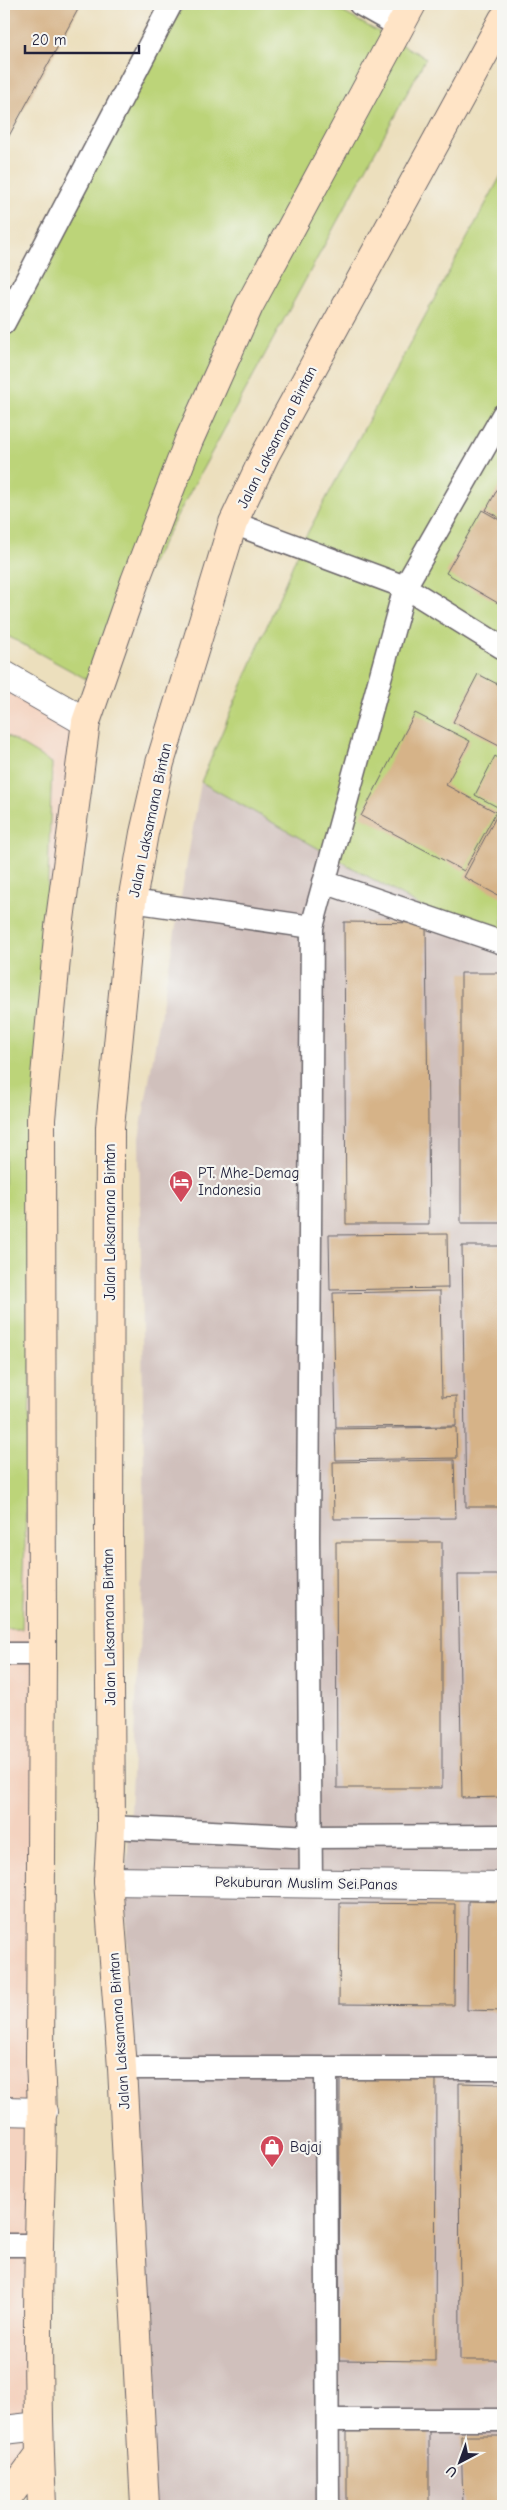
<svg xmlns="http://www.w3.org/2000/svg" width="507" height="2510" font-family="'Comic Neue',sans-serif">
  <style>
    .built { fill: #f4d3c0 }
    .industrial { fill: #d0c0bc }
    .green { fill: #bcd479; stroke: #6f7b5a }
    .building { fill: #d6b388 }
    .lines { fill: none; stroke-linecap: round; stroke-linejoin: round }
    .service-casing { stroke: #696468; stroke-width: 25 }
    .minor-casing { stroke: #696468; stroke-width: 30 }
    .tertiary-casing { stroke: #696468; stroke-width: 30 }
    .secondary-casing { stroke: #696468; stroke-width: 30 }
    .service { stroke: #fff; stroke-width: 22 }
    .minor { stroke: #fff; stroke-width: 28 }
    .tertiary { stroke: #fff; stroke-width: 28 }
    .secondary { stroke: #ffe4c6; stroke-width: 28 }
    .labels { text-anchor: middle; stroke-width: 4.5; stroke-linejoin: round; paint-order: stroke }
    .street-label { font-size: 15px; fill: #22223b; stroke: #f6f6f2 }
    .poi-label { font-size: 15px; fill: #22223b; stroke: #f6f6f2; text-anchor: start }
  </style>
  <rect width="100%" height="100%" fill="#f6f6f2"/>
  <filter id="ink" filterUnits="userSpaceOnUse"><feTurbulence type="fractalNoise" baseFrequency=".02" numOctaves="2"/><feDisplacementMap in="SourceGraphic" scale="10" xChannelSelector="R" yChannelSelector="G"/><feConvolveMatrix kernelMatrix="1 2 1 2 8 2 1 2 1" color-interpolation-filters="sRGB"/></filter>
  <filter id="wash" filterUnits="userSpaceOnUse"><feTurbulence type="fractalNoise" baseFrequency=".0096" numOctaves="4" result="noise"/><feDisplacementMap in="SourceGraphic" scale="20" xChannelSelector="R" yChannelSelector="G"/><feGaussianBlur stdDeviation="1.12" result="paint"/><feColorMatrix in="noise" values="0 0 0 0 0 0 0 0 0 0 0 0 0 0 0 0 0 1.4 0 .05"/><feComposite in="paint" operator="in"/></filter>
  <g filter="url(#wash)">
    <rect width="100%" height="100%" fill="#ecdfbd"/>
    <path class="built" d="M4 675 86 722 41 1119 39 2426 4 2503Z"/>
    <path class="industrial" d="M201 782 503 953V2506H131L126 1882 145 1540 139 1138Z"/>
    <path class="green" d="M184 4H328L426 58 88 680 4 634V336Z
      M503 172V953L201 782 302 543Z
      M4 734 52 763 22 1629H4Z
      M4 1694H7L4 1843Z"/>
    <g id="blocks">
      <path class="building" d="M4 4H81L4 145Z
        M503 479V520L486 510Z
        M482 510 503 522V606L446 573Z
        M478 674 503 687V748L453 722Z
        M415 713 470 741 446 785 496 812 464 871 361 816Z
        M495 756 503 761V810L475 795Z
        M497 815 503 818V898L464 877Z
        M344 922 426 923 429 1224H346Z
        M461 973H503V1223H461Z
        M447 1234 448 1288 330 1290 329 1235Z
        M462 1246H503V1507H466Z
        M440 1291 442 1397 456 1396V1426L336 1427 333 1293Z
        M456 1427 457 1458 336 1460 335 1429Z
        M454 1460 456 1518 334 1519 333 1462Z
        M336 1542H442V1788H337Z
        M458 1575H503V1797L462 1798Z
        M468 1901 503 1902V2011L467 2010Z
        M340 1903 455 1904 454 2005 339 2004Z
        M340 2078 436 2079 435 2361 339 2360Z
        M459 2083 503 2084V2360H460Z
        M347 2427H429V2506H347Z
        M461 2436H503V2506H463Z"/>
    </g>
  </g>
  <g filter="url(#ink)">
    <use href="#blocks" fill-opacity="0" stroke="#696468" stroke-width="1"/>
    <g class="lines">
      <g class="service-casing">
        <path id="service" d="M360 4 399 26
          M4 323 171 4
          M233 523 405 587 503 648
          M324 882 503 943
          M132 901 312 927
          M4 1654H42
          M111 1827 312 1837 503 1836
          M311 1883 308 1537 312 927 405 587 503 415
          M122 2068H503
          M326 2069 328 2506
          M4 2245H39
          M328 2420H503"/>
      </g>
      <g class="minor-casing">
        <path id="minor" d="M108 1881 503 1886
          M4 2111 43 2112
          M4 2430 39 2426"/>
      </g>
      <g class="tertiary-casing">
        <path id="tertiary" d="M4 675 86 722"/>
      </g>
      <g class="secondary-casing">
        <path id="secondary" d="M4 2503 39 2455
          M42 2506C38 2419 37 2332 39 2245 40 2184 44 2124 40 2063L42 1654 41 1119 59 927 86 722 135 581 189 440 249 306 412 4
          M145 2506 122 2068 108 1881 111 1827 109 1540 110 1127 132 901 144 833 160 763 233 523 265 455 503 19"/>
      </g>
      <use href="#service" class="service"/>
      <use href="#minor" class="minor"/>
      <use href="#tertiary" class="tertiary"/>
      <use href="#secondary" class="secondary"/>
    </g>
  </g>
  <defs>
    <g id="hotel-pin" transform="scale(1.25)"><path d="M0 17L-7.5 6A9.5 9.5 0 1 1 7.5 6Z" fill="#d1495b" stroke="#f6f6f2"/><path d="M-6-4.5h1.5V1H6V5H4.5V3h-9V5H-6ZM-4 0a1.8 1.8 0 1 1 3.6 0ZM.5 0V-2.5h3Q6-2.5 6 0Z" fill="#fff"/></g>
    <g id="shop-pin" transform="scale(1.25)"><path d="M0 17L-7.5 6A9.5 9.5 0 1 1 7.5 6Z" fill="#d1495b" stroke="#f6f6f2"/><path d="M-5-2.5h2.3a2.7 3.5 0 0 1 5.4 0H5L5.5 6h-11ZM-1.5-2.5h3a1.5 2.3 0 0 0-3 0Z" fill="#fff"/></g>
  </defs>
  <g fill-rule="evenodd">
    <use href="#hotel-pin" x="181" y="1182"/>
    <use href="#shop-pin" x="272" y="2147"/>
  </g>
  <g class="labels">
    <g class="street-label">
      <text transform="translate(277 437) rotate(-63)" y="5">Jalan Laksamana Bintan</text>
      <text transform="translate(150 820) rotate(-78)" y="5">Jalan Laksamana Bintan</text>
      <text transform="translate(110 1222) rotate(-90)" y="5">Jalan Laksamana Bintan</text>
      <text transform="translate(109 1627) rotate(-91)" y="5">Jalan Laksamana Bintan</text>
      <text transform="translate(306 1883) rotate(1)" y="5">Pekuburan Muslim Sei.Panas</text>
      <text transform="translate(119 2031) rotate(-94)" y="5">Jalan Laksamana Bintan</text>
    </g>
    <g class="poi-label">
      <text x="198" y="1178">PT. Mhe-Demag<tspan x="198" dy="17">Indonesia</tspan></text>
      <text x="290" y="2152">Bajaj</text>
    </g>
  </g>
  <rect width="507" height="2510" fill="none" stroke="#f6f6f2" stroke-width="20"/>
  <g transform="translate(460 2462) rotate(221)" stroke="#f6f6f2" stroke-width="4" paint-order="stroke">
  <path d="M0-4L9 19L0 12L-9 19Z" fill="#22223b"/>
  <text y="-8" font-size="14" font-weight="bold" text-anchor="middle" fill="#22223b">U</text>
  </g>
  <path d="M25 45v8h114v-8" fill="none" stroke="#22223b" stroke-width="2.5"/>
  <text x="32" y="45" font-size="15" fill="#22223b" stroke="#f6f6f2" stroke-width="4" paint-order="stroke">20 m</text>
</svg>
